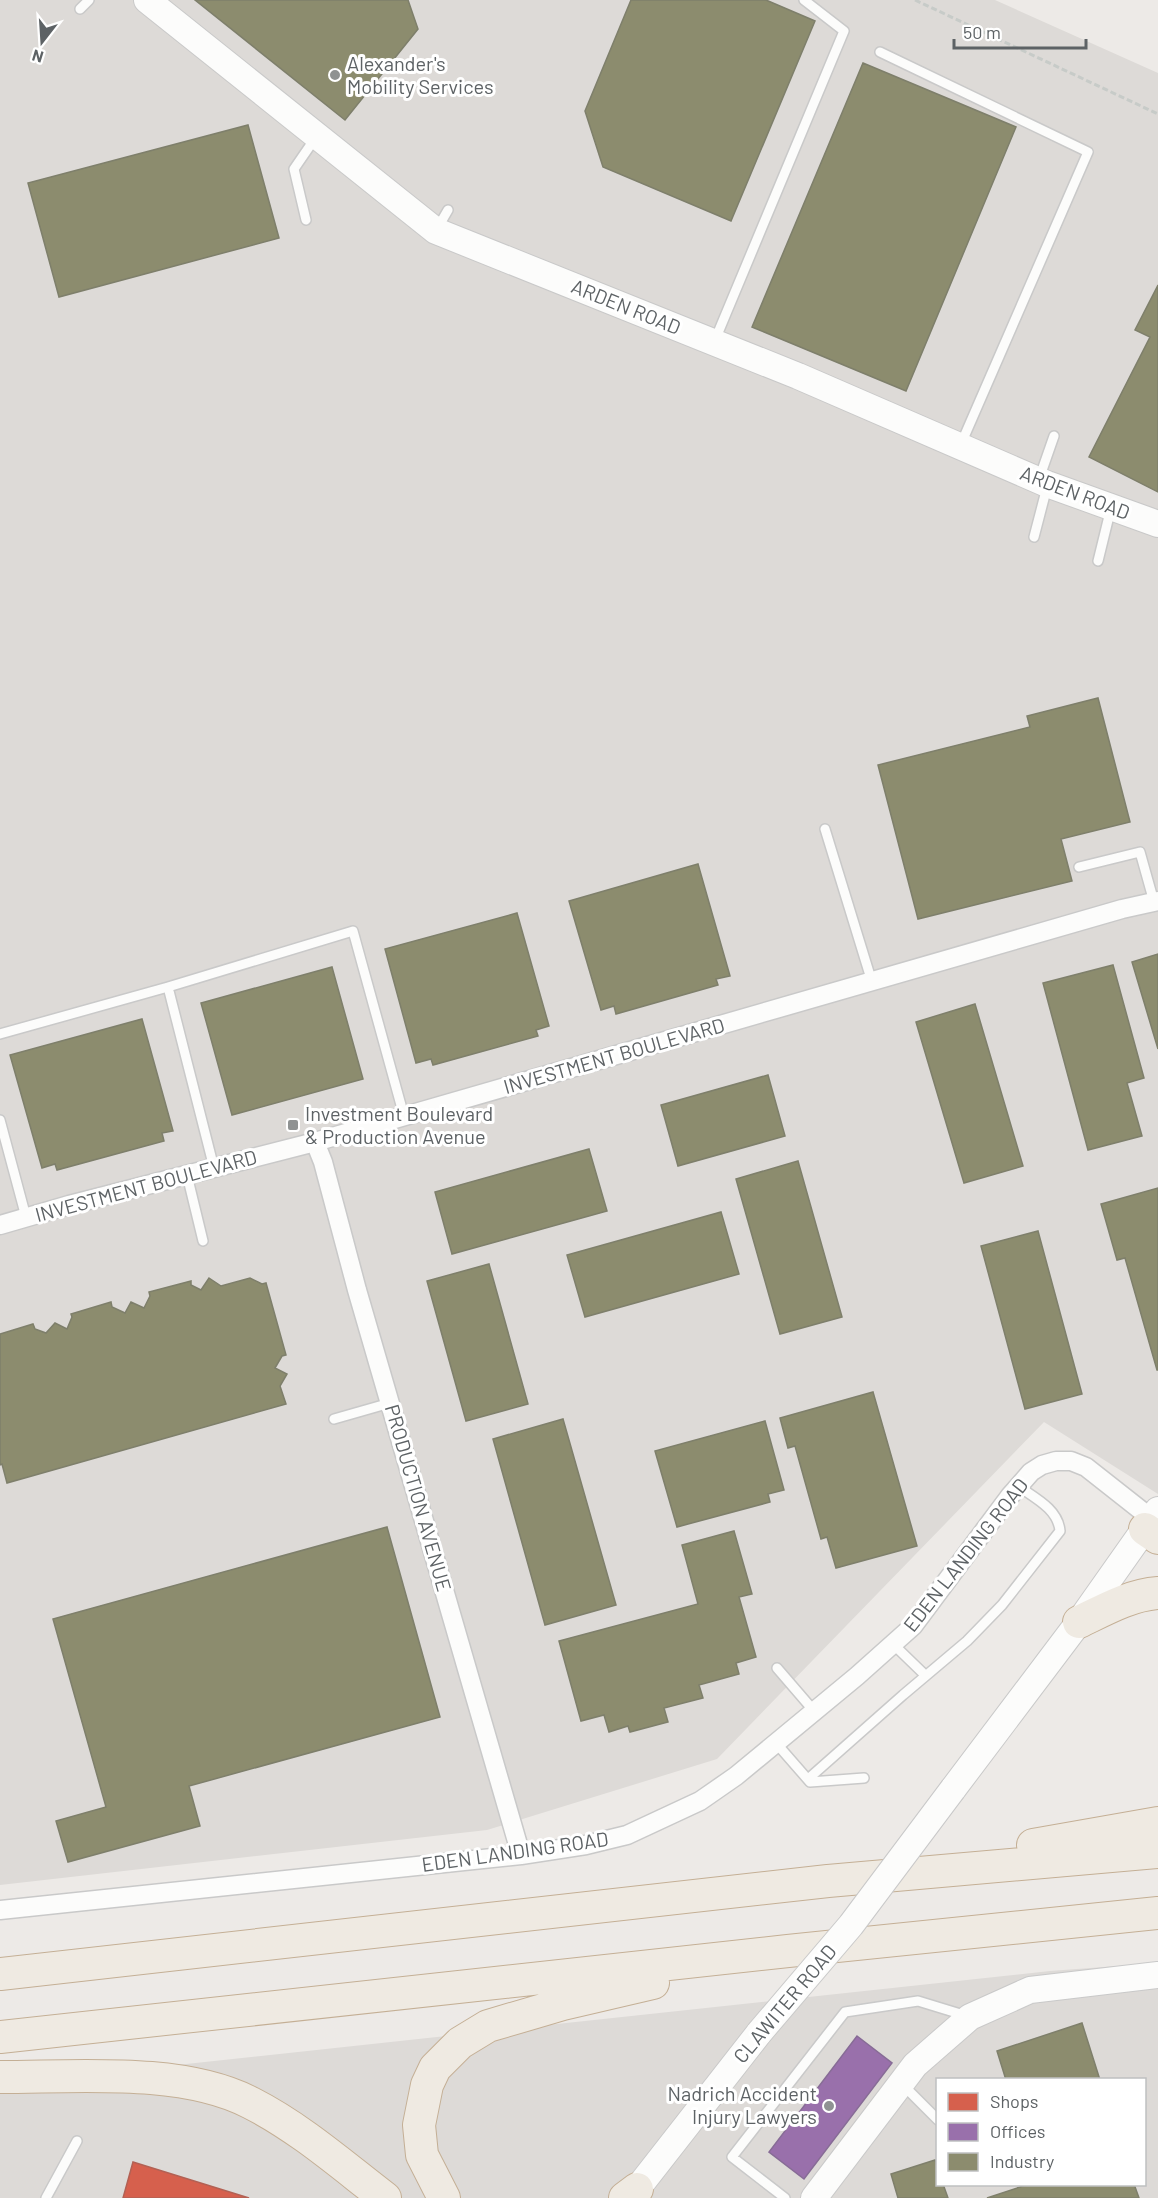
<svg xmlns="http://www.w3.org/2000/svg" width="1158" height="2198" font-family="Barlow,sans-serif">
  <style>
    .industrial { fill: #dddad7; fill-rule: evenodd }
    .shops { fill: #d6604d; stroke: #b26154; stroke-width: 1.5 }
    .offices { fill: #9970ab; stroke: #876c96; stroke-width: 1.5 }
    .industry { fill: #8c8c6e; stroke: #7e7f6b; stroke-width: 1.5 }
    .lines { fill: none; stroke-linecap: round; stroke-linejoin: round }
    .lane-casing { stroke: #c9c9c9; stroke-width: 12 }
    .street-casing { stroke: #c9c9c9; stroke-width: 21 }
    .secondary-casing { stroke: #c9c9c9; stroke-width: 28 }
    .highway-casing { stroke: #c4af95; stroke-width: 34 }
    .path { stroke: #c7cbc8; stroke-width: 3; stroke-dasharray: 6 3; stroke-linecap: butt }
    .lane { stroke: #fcfcfb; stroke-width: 9 }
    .street { stroke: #fcfcfb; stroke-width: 18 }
    .secondary { stroke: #fcfcfb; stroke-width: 26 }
    .highway { stroke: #efeae2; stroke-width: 32 }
    .secondary-bridge-casing { stroke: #c9c9c9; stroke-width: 28; stroke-linecap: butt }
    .secondary-bridge { stroke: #fcfcfb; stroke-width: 26 }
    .poi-dot { fill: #8f9292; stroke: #fff; stroke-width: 2 }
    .labels { text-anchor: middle; stroke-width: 6; stroke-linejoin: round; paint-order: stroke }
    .poi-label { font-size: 20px; fill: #5d6265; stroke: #fff; text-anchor: start }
    .street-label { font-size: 20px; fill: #5d6265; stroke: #fff }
  </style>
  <rect width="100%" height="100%" fill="#edeae7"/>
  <path class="industrial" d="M0 0H995L1158 73V1494L1044 1422 717 1759 487 1830 0 1885Z
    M1158 1963V2198H0V2084L1050 1971ZM938 2080H1144V2184H938Z"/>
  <path class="shops" d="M133 2162 249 2198H123Z"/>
  <path class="offices" d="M857 2036 892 2063 804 2179 769 2152Z"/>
  <path class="industry" d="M195 0H408L418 29 345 120Z
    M631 0H766L815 21 731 221 603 167 585 111Z
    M863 63 1016 127 906 391 752 327Z
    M248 125 279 238 59 297 28 183Z
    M1158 285V492L1089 457 1150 337 1135 330Z
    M1098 698 1130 822 1061 839 1072 881 918 919 878 765 1030 727 1027 716Z
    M698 864 730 976 716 979 718 985 616 1014 614 1006 601 1010 569 901Z
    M517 913 549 1026 536 1030 538 1036 433 1065 431 1059 416 1063 385 949Z
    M1158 954V1049L1132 962Z
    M1113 965 1144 1078 1127 1083 1142 1136 1088 1150 1043 983Z
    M332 967 363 1079 232 1115 201 1003Z
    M975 1004 1023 1166 964 1183 916 1022Z
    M142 1019 173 1131 162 1133 164 1141 57 1170 55 1164 42 1168 10 1055Z
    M768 1075 785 1136 678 1166 661 1105Z
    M589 1149 607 1211 452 1254 435 1192Z
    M798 1161 842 1317 780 1334 736 1179Z
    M1158 1188V1370H1157L1125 1258 1117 1260 1101 1204Z
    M721 1212 739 1274 585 1317 567 1255Z
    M1038 1231 1082 1394 1025 1409 981 1246Z
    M489 1264 528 1404 466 1421 427 1281Z
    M209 1278 221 1286 250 1278 262 1284 266 1283 286 1355 282 1356 275 1368 287 1374 280 1386 286 1404 7 1483 2 1464 0 1465V1334L33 1324 35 1329 46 1333 55 1323 67 1329 72 1317 71 1314 111 1302 112 1307 125 1313 131 1302 144 1308 150 1296 149 1292 191 1281V1285L201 1290Z
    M873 1392 917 1546 836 1568 827 1537 821 1539 795 1446 788 1448 780 1418Z
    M563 1419 616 1605 545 1625 493 1439Z
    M765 1421 784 1490 768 1494 770 1502 677 1527 655 1451Z
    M387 1527 440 1717 189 1786 200 1826 68 1862 56 1821 106 1807 53 1619Z
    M734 1531 752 1594 739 1597 756 1657 736 1663 739 1674 699 1685 703 1698 664 1708 668 1722 630 1732 628 1726 609 1732 604 1715 581 1721 559 1641 698 1604 682 1545Z
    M1082 2023 1100 2080H1006L997 2051Z
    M935 2160 938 2168V2184H943L948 2198H898L891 2174Z
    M1029 2184H1134L1139 2198H987Z"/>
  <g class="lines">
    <g class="lane-casing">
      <path id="lane" d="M80 9 89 0
        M880 52 1088 152 961 444
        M306 220 294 169 316 137
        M437 229 448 210
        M715 340 844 31 804 0
        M1039 479 1054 436
        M1034 537 1047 487
        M1098 561 1111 508
        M825 829 872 982
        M1079 867 1140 852 1154 902
        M168 987 353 931 404 1116
        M0 1034 168 987 214 1168
        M0 1120 26 1217
        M187 1175 203 1241
        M334 1419 390 1403
        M893 1644 925 1675
        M777 1668 814 1711
        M776 1743 810 1782 864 1778
        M808 1779 903 1695 967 1641 1002 1605 1060 1531C1058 1509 1035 1498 1018 1486
        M903 2085 938 2120
        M46 2198 77 2141
        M785 2198 732 2157 845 2012 918 2001 967 2016"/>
    </g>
    <g class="street-casing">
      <path id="street" d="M315 1142 323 1162 357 1290 521 1855
        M0 1225 69 1205 315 1142 1122 909 1158 901
        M0 1910 521 1855 586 1845 627 1835 700 1801 736 1776 857 1676 913 1626 1010 1496 1031 1472 1042 1465 1056 1461H1071L1086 1467 1152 1519"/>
    </g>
    <g class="secondary-casing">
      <path id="secondary" d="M147 0 436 231 798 376 1047 484 1158 524
        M953 1789 1079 1622 1158 1510
        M630 2198 759 2033
        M814 2198 915 2065 970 2017 1030 1990 1158 1975"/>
    </g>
    <g class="highway-casing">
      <path id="highway" d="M1145 1529 1158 1538
        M1079 1622C1104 1610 1130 1595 1158 1593
        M1033 1845 1158 1823
        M0 1974 828 1881 1158 1852
        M0 2037 788 1951 1158 1913
        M0 2077C76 2077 183 2067 251 2103 300 2128 342 2165 385 2198
        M444 2198 422 2155 419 2125 427 2085 435 2068 460 2043 488 2026 563 2004 653 1983
        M625 2198 637 2189"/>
    </g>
    <path class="path" d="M915 0 1158 114"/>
    <use href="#lane" class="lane"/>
    <use href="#street" class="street"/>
    <use href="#secondary" class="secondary"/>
    <use href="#highway" class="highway"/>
    <g class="secondary-bridge-casing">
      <path id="secondary-bridge" d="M759 2033 851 1925 953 1789"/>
    </g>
    <use href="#secondary-bridge" class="secondary-bridge"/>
  </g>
  <g class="poi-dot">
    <circle cx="335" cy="75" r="6"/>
    <rect x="287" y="1119" width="12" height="12" rx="3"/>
    <circle cx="829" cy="2106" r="6"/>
  </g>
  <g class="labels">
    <g class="poi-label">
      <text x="347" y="71">Alexander's<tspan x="347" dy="23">Mobility Services</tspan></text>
      <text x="305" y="1121">Investment Boulevard<tspan x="305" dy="23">&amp; Production Avenue</tspan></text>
      <text x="817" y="2101" text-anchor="end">Nadrich Accident<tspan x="817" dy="23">Injury Lawyers</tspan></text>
    </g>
    <g class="street-label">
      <text transform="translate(626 307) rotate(22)" y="7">ARDEN ROAD</text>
      <text transform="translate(1075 493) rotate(21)" y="7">ARDEN ROAD</text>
      <text transform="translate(614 1056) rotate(-16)" y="7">INVESTMENT BOULEVARD</text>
      <text transform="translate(146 1186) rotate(-15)" y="7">INVESTMENT BOULEVARD</text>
      <text transform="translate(418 1498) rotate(74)" y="7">PRODUCTION AVENUE</text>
      <text transform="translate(966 1555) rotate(-52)" y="7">EDEN LANDING ROAD</text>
      <text transform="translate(515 1852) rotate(-8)" y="7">EDEN LANDING ROAD</text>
      <text transform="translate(785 2004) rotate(-50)" y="7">CLAWITER ROAD</text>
    </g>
  </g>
  <rect x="936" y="2078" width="210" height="108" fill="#ffffff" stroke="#bec0c1" stroke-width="1.5"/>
  <rect x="948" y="2093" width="30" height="18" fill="#d6604d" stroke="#bec0c1" stroke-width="1.5"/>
  <text x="990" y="2108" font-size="18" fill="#5d6265">Shops</text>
  <rect x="948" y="2123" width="30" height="18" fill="#9970ab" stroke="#bec0c1" stroke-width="1.5"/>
  <text x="990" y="2138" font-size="18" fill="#5d6265">Offices</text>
  <rect x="948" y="2153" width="30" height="18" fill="#8c8c6e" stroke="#bec0c1" stroke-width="1.5"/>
  <text x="990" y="2168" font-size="18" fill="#5d6265">Industry</text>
  <g transform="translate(42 42) rotate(197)" stroke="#ffffff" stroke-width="4.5" paint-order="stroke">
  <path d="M0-4.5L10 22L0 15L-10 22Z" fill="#5d6265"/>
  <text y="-9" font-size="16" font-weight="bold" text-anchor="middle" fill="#5d6265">N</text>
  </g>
  <path d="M954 39v9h132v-9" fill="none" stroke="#5d6265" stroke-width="3"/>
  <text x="963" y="39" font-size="18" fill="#5d6265" stroke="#ffffff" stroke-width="4.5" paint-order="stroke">50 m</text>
</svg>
